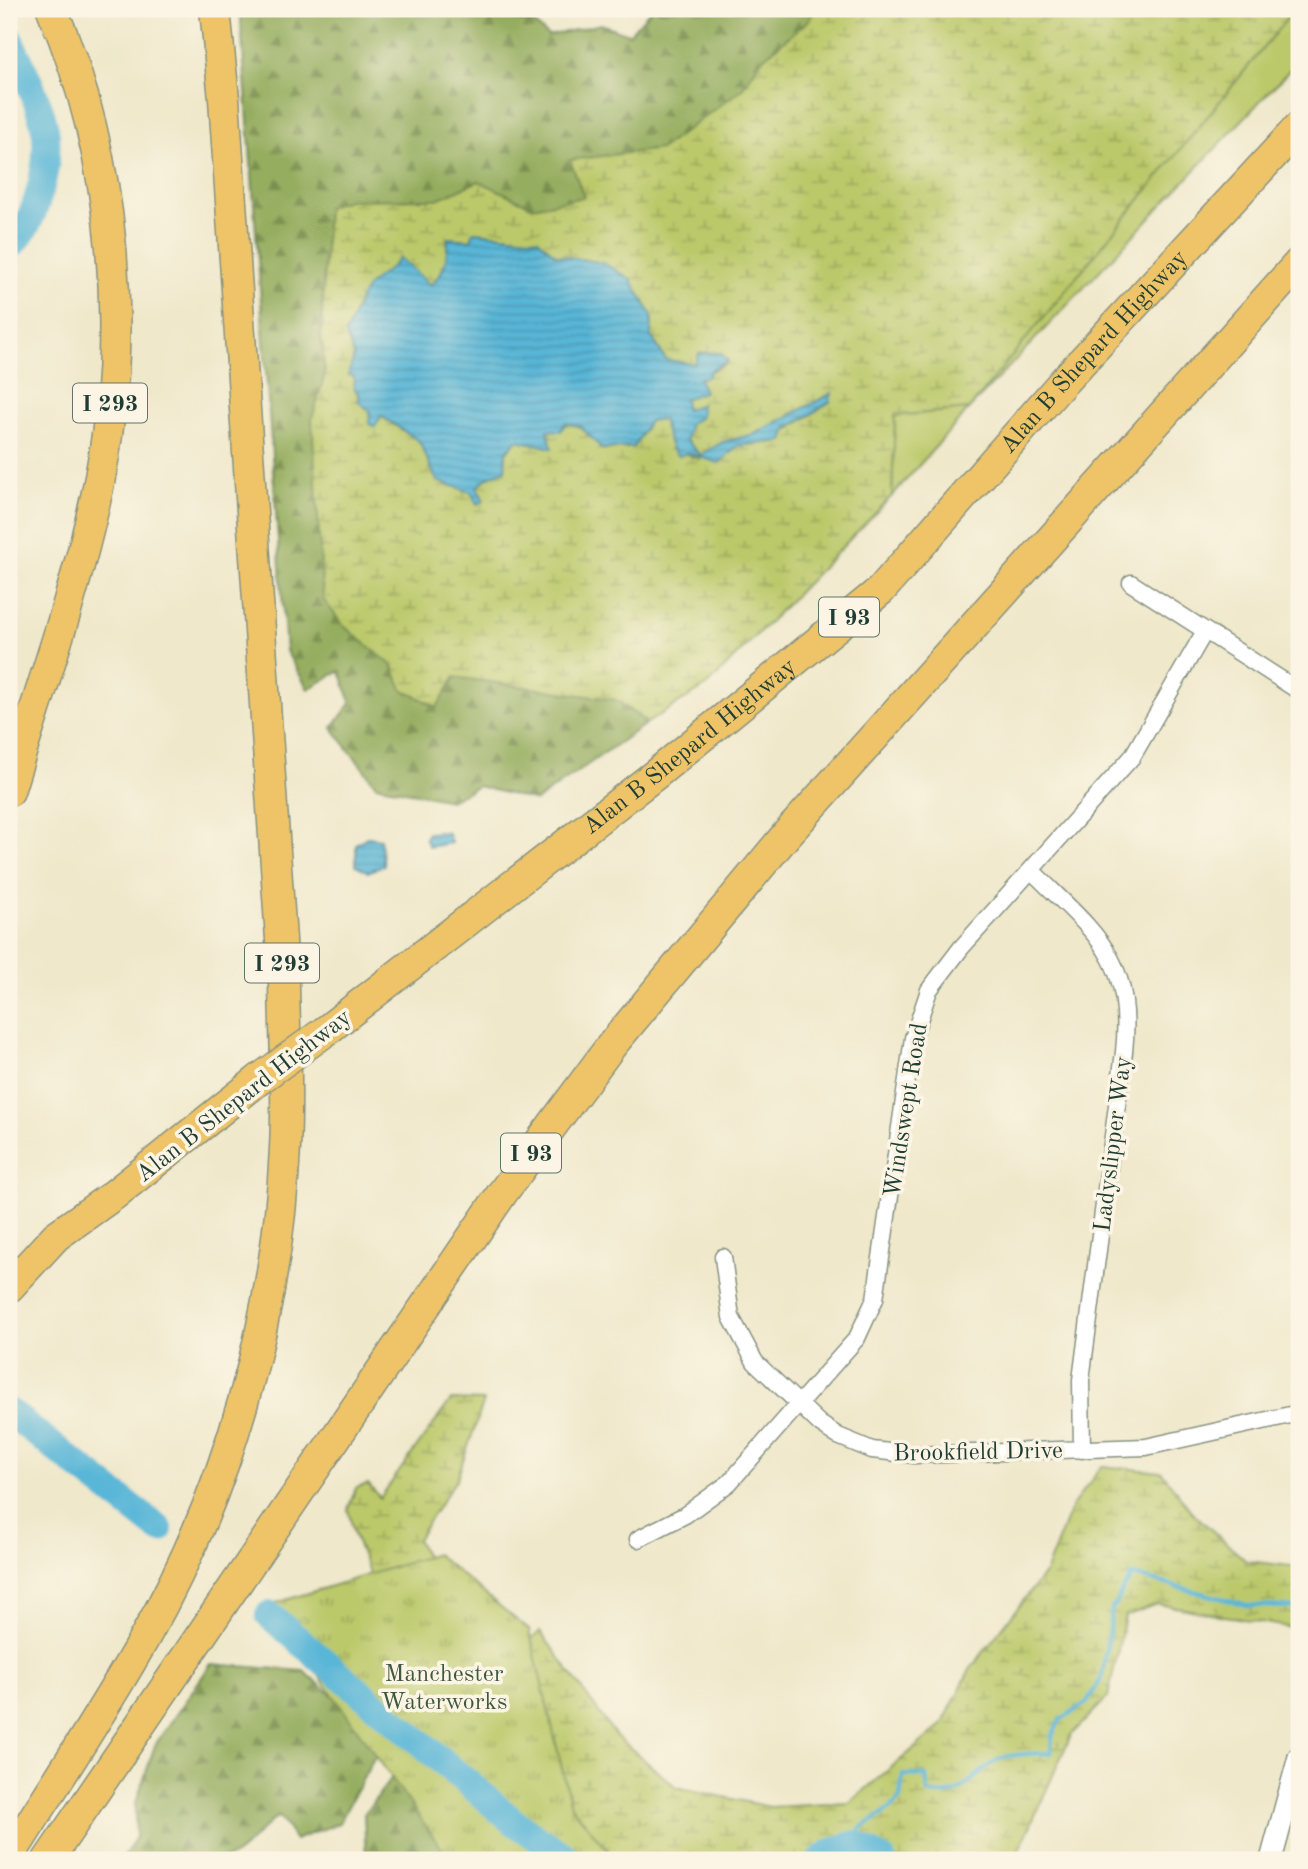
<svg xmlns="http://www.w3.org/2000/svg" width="1308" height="1869" font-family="'Old Standard TT',serif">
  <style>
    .green { fill: #bcc96b; stroke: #6e8350; stroke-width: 2 }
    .forest { fill: url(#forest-firs); stroke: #5a754a; stroke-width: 2 }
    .wetland { fill: url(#wetland-marsh); stroke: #6e8350; stroke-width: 2; fill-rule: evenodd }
    .park { fill: url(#park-tufts); stroke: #6e8350; stroke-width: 2 }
    .water { fill: url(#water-rules); stroke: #3c7a86; stroke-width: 2 }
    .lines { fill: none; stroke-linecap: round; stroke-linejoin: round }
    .stream { stroke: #59b6d7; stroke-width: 4.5 }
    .river { stroke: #59b6d7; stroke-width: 28 }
    .minor-casing { stroke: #879280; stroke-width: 19 }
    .tertiary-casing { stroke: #879280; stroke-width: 24 }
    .motorway-casing { stroke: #879280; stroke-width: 33 }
    .minor { stroke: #fff; stroke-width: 16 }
    .tertiary { stroke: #fff; stroke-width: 21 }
    .motorway { stroke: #efc469; stroke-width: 30 }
    .motorway-bridge-casing { stroke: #879280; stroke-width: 33; stroke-linecap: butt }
    .motorway-bridge { stroke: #efc469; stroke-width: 30 }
    .labels { text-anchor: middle; stroke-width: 7; stroke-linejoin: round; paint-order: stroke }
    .shield { fill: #fcf5e5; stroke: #617469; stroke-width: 2 }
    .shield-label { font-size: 23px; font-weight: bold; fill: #1f3d34 }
    .street-label { font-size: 24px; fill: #1f3d34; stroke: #fcf5e5 }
    .park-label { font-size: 24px; fill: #3e593f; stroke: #fcf5e5 }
  </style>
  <defs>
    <pattern id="forest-firs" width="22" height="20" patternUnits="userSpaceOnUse" patternTransform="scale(1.75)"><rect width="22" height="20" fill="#95ad5f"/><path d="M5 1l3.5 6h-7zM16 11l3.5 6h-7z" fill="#798e4f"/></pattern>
    <pattern id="wetland-marsh" width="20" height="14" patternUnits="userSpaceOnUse" patternTransform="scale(1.75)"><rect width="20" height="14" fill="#bcc96b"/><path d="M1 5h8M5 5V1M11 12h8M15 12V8" fill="none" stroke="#98a459"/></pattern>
    <pattern id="park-tufts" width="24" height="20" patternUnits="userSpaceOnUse" patternTransform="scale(1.75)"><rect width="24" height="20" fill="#bcc96b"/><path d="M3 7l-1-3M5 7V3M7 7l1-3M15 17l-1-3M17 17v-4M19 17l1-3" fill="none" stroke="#98a459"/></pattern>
    <pattern id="water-rules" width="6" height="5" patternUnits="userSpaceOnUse" patternTransform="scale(1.75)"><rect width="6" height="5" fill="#59b6d7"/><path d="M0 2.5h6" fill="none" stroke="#4995af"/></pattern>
  </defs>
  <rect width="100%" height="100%" fill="#fcf5e5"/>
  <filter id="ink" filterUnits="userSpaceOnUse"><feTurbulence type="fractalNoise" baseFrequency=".0143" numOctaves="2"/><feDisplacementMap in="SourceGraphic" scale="14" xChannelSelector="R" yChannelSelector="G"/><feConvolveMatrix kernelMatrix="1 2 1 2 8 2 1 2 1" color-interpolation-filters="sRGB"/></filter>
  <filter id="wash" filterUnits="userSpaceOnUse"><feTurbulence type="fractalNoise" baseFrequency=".00686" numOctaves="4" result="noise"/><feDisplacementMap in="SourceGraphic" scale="28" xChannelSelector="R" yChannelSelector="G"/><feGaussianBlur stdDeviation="1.57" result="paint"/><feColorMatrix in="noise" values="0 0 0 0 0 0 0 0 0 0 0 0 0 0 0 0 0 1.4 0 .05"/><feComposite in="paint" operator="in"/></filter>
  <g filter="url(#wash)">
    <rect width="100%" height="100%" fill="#efe8cb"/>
    <path class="green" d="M1295 9H1299V60L969 409 892 496 895 415Z"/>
    <path class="forest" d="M240 9H451L534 23 548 36 601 24 629 34 652 9H815L809 20 761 60 742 89 661 149 571 160 584 197 533 207 479 181 437 199 348 200 327 207 321 337 325 374 312 419 344 626 393 666 403 689 436 707 455 677 616 700 647 723 536 801 478 786 450 800 376 785 332 728 351 703 340 671 308 689 286 651Z
      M211 1664 304 1671 384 1740 339 1823 295 1840 279 1816C259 1828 252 1844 235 1855 221 1865 143 1860 122 1860L136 1837 135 1806 155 1745Z
      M402 1764 484 1860H366L364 1814Z"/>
    <path class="wetland" d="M815 9H1295L969 409 895 416 892 496 708 685 647 723 616 700 455 677 437 707 402 689 393 666 344 626 323 599 312 419 325 374 321 337 327 207 348 200 437 199 479 181 533 207 584 197 570 160 661 149 742 89 761 60 809 20ZM474 232 538 239 556 255 603 263 652 315 651 336 666 360 695 364 728 362 698 378 684 399 686 410 701 405 690 423 685 440 701 455 723 442 755 434 832 394 815 412 775 439 738 446 699 459 671 448 662 419 649 421 634 447 602 449C582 427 578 418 547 429L551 448 517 440 506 452 505 470 488 477 471 492 437 481 419 441 359 402 354 376 349 375 354 356 345 333C363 304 362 286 393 268L430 285C446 273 447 257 448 238L471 240Z
      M451 1400 484 1401 457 1478 417 1539 465 1633 486 1688 540 1631 616 1736 676 1787 770 1807 849 1803 942 1725 969 1671 1046 1571 1072 1506 1102 1466 1162 1472 1191 1511 1246 1561 1299 1567V1629L1157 1604 1125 1616 1108 1697 1071 1735 1015 1860H503L395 1640 354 1534 348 1509 356 1488 368 1484 380 1498Z"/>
    <path class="park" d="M436 1554 529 1630 571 1806 616 1860H450L269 1605Z"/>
    <path class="water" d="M474 232 538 239 556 255 603 263 631 279 652 316 651 336 666 360 695 364 699 353H721L728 361 712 369 707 377 699 378 704 392 684 399 686 410 701 404V417L690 423 686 440 700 455 723 442 755 434 832 393 830 402 787 429 783 441 738 446 719 463 688 453 678 456 671 448 662 419 649 421 634 447 602 449 580 426 565 423 561 431 548 430 552 448 517 440 506 452 505 470 488 477 477 487 484 501 477 504 471 492 437 481 419 441 381 416 375 427 369 424 370 411 359 402V393L354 389V376L348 375 354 356 345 333C353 320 356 305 364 292 373 276 391 273 399 257L430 285C446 273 447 257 448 238L471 240Z
      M442 832 448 833 451 843 429 847 425 838 428 833Z
      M367 837 380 839 384 865 368 872 356 865V844Z"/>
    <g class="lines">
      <path class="stream" d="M855 1844 861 1828 890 1809 900 1798 903 1775 926 1776 928 1793C964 1803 973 1770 1002 1758 1016 1753 1036 1754 1051 1753L1052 1736 1060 1720 1086 1703 1102 1678 1112 1609 1132 1575 1247 1605 1299 1608"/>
      <path class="river" d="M9 39C21 64 43 109 46 136 49 166 35 229 9 246
        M9 1412 159 1529
        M269 1615 514 1822 570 1860
        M821 1860 832 1852 855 1844 882 1860"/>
    </g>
  </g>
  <g filter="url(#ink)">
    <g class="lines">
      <g class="minor-casing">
        <path id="minor" d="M1131 583 1299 691
          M1031 870C1093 932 1134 956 1124 1052L1081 1380 1082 1450
          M723 1257 731 1317 755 1362 820 1424 838 1436 872 1450 915 1455 1146 1447 1299 1413
          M638 1539 685 1515 729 1483 857 1338 875 1299 913 1038 929 990 961 948 1132 757 1205 631"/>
      </g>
      <g class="tertiary-casing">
        <path id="tertiary" d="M1271 1860 1299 1757"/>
      </g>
      <g class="motorway-casing">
        <g id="motorway">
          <path d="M9 791C39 694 74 597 96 497 131 337 116 159 52 9"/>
          <path id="s1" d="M327 1030 656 774 881 590 1063 382 1299 127"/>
          <path d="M9 1287 56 1236 115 1194 261 1078"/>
          <path d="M9 1857C55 1784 103 1712 145 1637 229 1489 277 1317 285 1148 288 1094 285 1039 284 984L224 99 215 9"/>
          <path d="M48 1860 503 1192 611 1046 787 834 1299 263"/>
        </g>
      </g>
      <use href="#minor" class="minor"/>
      <use href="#tertiary" class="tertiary"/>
      <use href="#motorway" class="motorway"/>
      <g class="motorway-bridge-casing">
        <path id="motorway-bridge" d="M261 1078 327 1030"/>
      </g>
      <use href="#motorway-bridge" class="motorway-bridge"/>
    </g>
  </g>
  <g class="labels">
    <g class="shield">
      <rect x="73" y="383.5" width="74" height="39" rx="5"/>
      <rect x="819" y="597.5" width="60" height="39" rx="5"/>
      <rect x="245" y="943.5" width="74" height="39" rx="5"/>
      <rect x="501" y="1133.5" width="60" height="39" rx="5"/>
    </g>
    <g class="shield-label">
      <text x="110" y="411">I 293</text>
      <text x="849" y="625">I 93</text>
      <text x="282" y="971">I 293</text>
      <text x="531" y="1161">I 93</text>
    </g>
    <g class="street-label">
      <text dy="8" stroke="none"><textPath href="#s1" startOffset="1027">Alan B Shepard Highway</textPath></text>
      <text dy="8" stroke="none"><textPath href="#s1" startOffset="460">Alan B Shepard Highway</textPath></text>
      <text transform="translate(243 1095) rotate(-38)" y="8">Alan B Shepard Highway</text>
      <text transform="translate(905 1110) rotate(-81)" y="8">Windswept Road</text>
      <text transform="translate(1112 1144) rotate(-83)" y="8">Ladyslipper Way</text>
      <text transform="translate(978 1451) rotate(-1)" y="8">Brookfield Drive</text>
    </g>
    <g class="park-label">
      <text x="444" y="1681">Manchester<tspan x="444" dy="28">Waterworks</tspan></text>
    </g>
  </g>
  <rect width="1308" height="1869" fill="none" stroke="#fcf5e5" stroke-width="35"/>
</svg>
